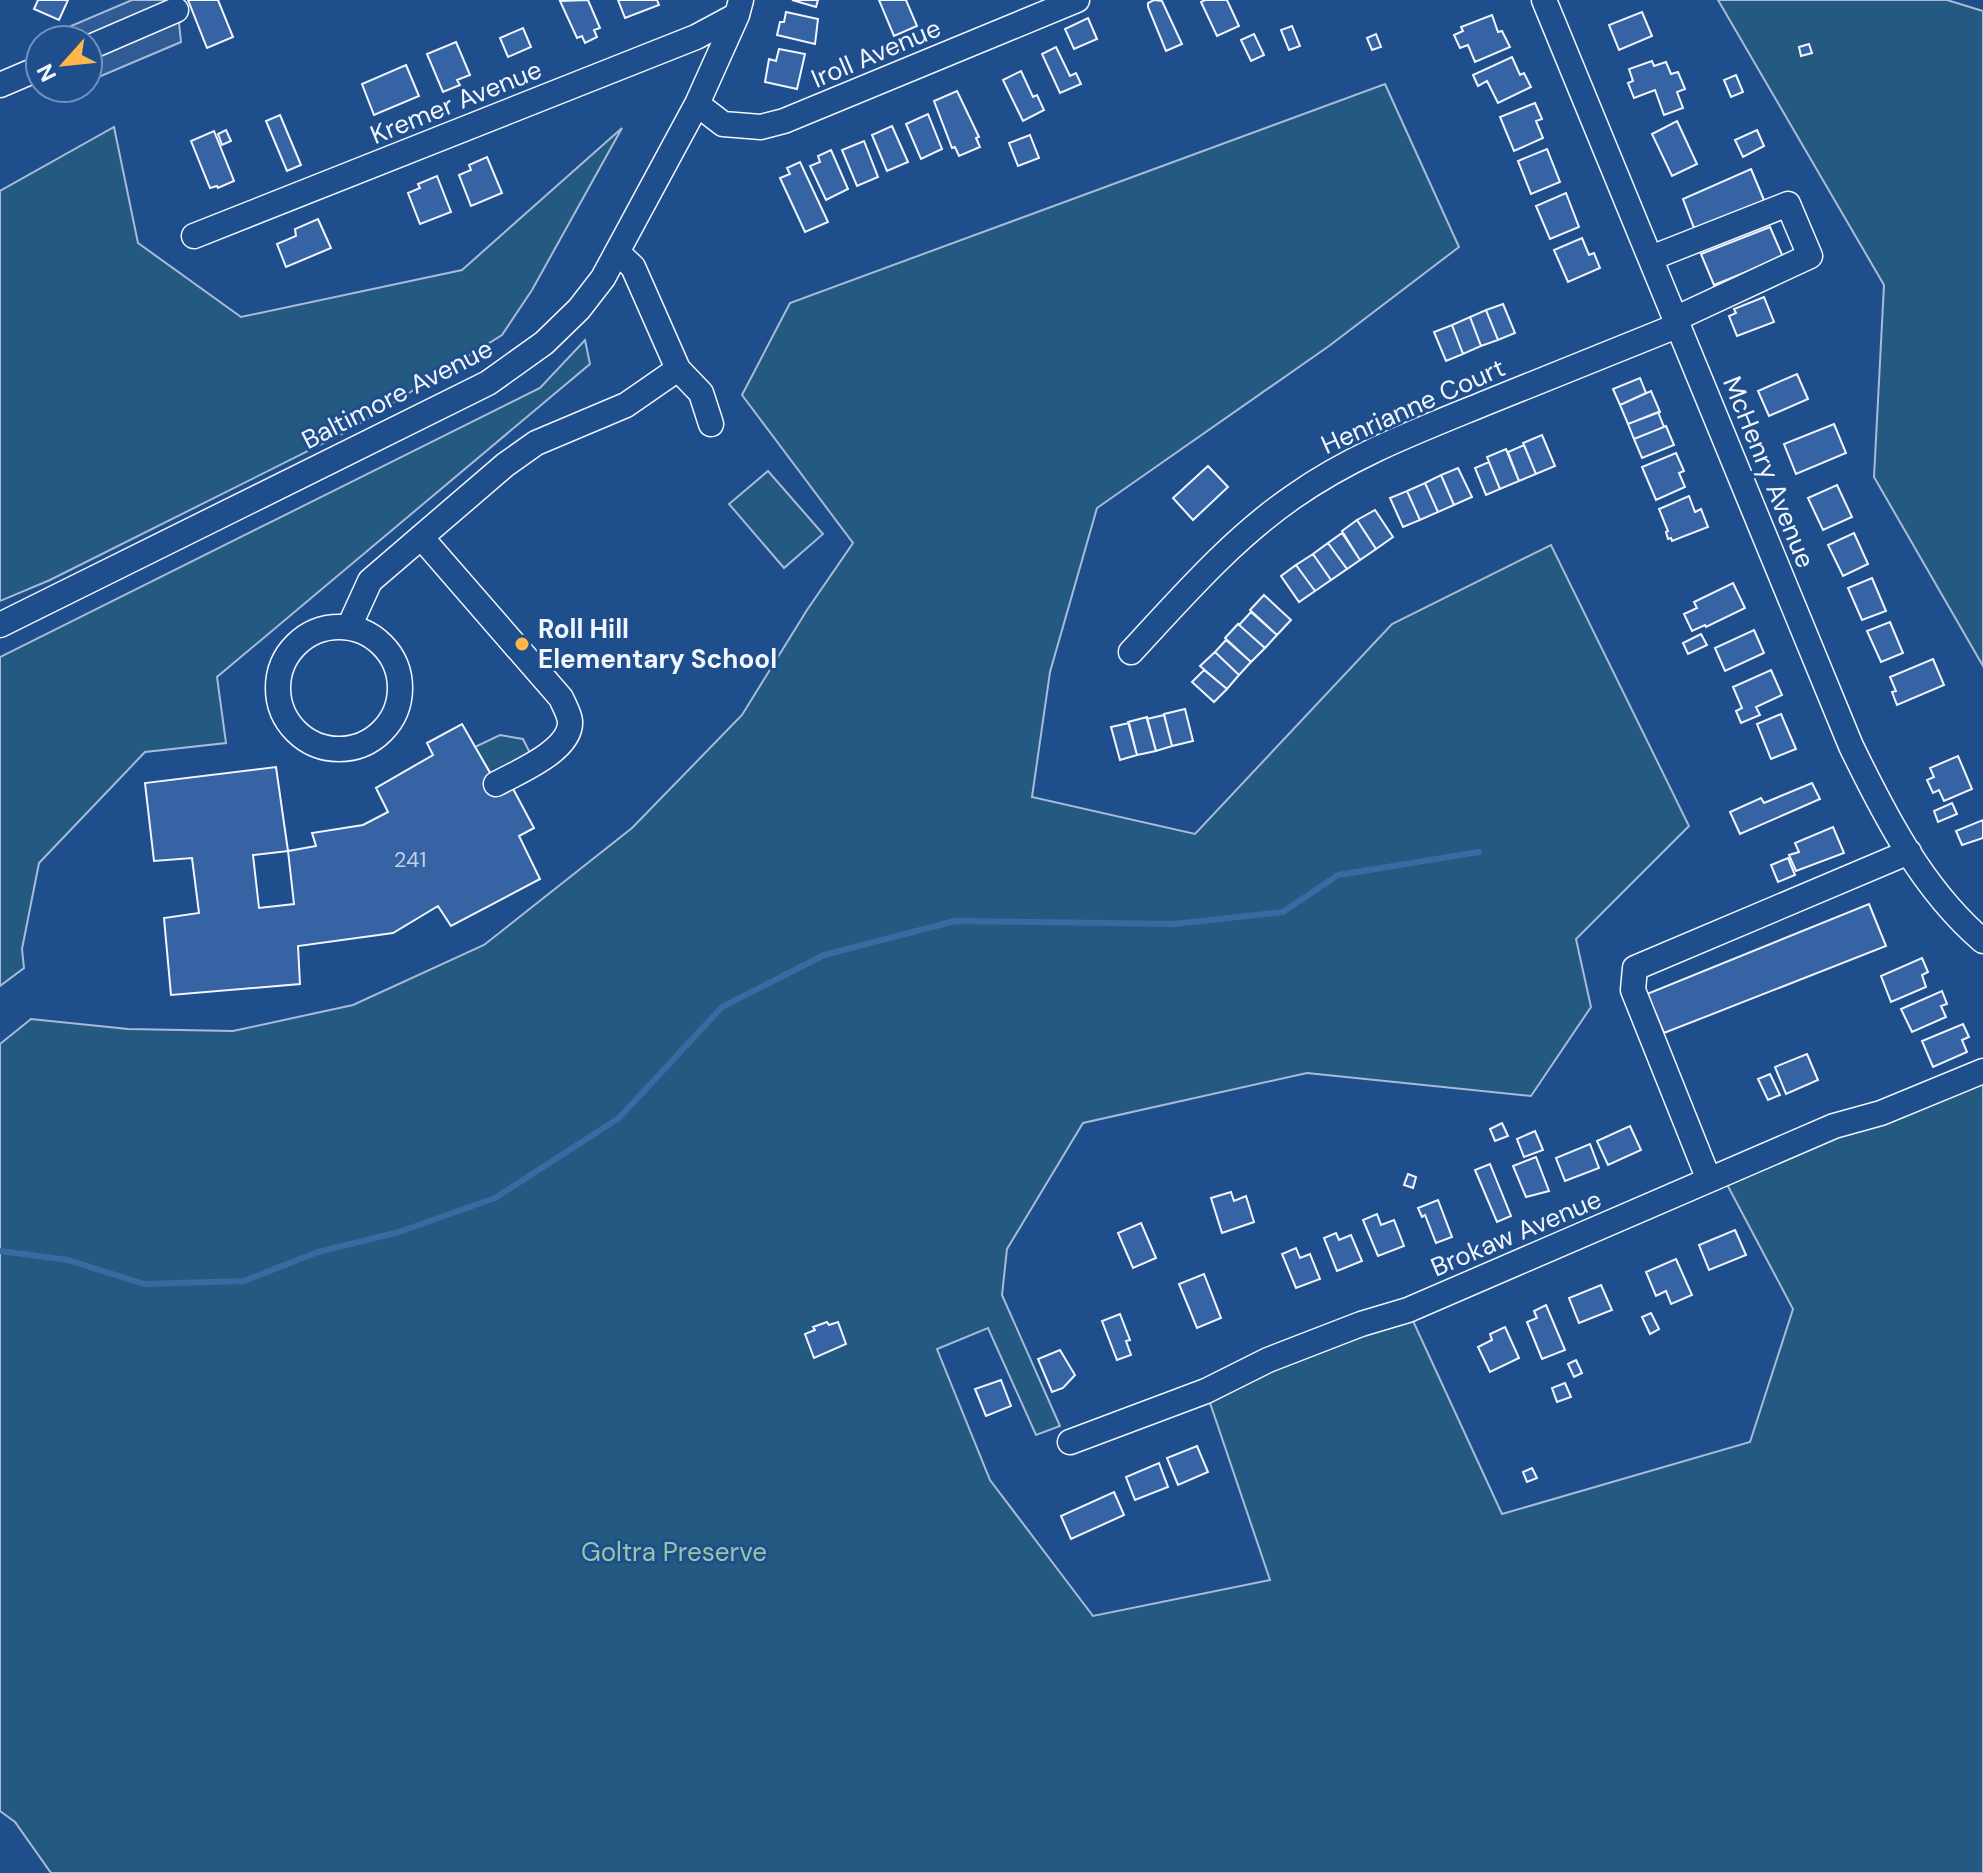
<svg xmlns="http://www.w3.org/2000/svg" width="1983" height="1873" font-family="'DM Sans',sans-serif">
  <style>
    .green { fill: #245a82; stroke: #a8bbd7; stroke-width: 2 }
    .parking { fill: #305b95; stroke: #a8bbd7; stroke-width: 2 }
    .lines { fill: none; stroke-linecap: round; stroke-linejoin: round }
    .stream { stroke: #3b69a3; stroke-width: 6 }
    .building { fill: #3563a3; stroke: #f2f6ff; stroke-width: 2; fill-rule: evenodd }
    .minor-casing { stroke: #f2f6ff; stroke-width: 27 }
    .minor { stroke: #1f4e8c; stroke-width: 24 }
    .poi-dot { fill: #ffb74d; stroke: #1f4e8c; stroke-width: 3 }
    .labels { text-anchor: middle; stroke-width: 6; stroke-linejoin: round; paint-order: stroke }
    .number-label { font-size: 22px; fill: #c3d1e8 }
    .street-label { font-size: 26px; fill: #f2f6ff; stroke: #1f4e8c }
    .poi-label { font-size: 26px; font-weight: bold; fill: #f2f6ff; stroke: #1f4e8c; text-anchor: start }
    .park-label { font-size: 26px; fill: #97c8a6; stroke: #1f4e8c }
  </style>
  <rect width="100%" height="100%" fill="#1f4e8c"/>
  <path class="green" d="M1718 0H1947L1983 11V666L1874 477 1884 285Z
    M1385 84 1459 247 1329 346 1097 508 1050 672 1032 797 1195 834 1392 624 1551 545 1689 826 1576 939 1591 1007 1531 1096 1307 1073 1083 1123 1007 1249 1002 1295 1060 1426 1036 1435 988 1328 937 1349 990 1480 1093 1616 1270 1580 1206 1391 1408 1310 1502 1514 1750 1442 1793 1309 1722 1175 1983 1071V1873H51L15 1822 0 1811V1044L31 1019 128 1029 233 1031 353 1005 484 945 632 828 742 715 807 610 853 543 742 395 790 303Z
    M114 127 138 243 241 317 462 270 622 128 532 290 502 335 348 431 50 580 0 601V191Z
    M585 340 590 364 217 677 226 743 145 752 39 863 22 949 24 968 0 986V657L540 388Z
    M768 471 823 534 784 568 729 504Z
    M500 735 523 739 530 753 492 776 475 747Z"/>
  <path class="parking" d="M132 0H169L179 23 181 42 94 79 88 65V40H77L71 26Z"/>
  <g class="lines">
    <path class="stream" d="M0 1251 68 1260 144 1284 244 1281 318 1252 399 1232 495 1198 619 1118 722 1007 824 955 955 921 1174 924 1283 912 1338 875 1479 852"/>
  </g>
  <path class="building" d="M38 0H68L59 20 34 9Z
    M188 0H218L233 37 207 48Z
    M588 0 600 28 594 30 597 37 585 43 582 36 577 38 560 1Z
    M618 0H657L659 5 625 18Z
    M792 0H818L816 7Z
    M879 0H906L917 26 894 36Z
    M1154 0 1162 1 1182 44 1166 51 1148 7V3Z
    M1205 0H1227L1239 26 1217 36 1201 2Z
    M786 12 818 19 815 44 777 35 780 22H784Z
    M1642 12 1652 36 1619 50 1609 25Z
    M1492 15 1498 32 1502 31 1510 47 1475 62 1468 45 1460 48 1454 35 1463 31 1461 27Z
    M1088 18 1097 39 1074 49 1065 29Z
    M1292 26 1300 46 1289 50 1281 30Z
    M523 28 531 47 508 57 500 38Z
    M1254 34 1264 55 1251 61 1241 40Z
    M1376 34 1381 47 1372 50 1367 38Z
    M456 42 470 75 457 80 460 85 443 92 427 54Z
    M1809 44 1812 53 1801 56 1799 47Z
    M1056 47 1070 76 1076 73 1081 84 1060 93 1042 54Z
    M779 49 805 54 797 89 765 82 769 59 776 61Z
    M1512 57 1520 75 1524 73 1531 87 1498 103 1487 81 1478 86 1473 75Z
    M1652 61 1654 66 1666 62 1671 74 1678 72 1685 89 1677 92 1683 108 1664 115 1655 90 1634 98 1628 83 1633 81 1629 69Z
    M406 65 419 96 374 115 362 84Z
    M1021 71 1033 97 1037 95 1044 110 1023 121 1003 80Z
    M1736 75 1743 92 1731 97 1724 80Z
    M957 91 979 137 976 138 980 147 959 156 955 147 952 148 934 101Z
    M1535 103 1542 119 1536 121 1543 138 1514 151 1500 117Z
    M928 114 942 149 921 159 906 124Z
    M280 115 301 165 287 171 266 121Z
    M1677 121 1697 164 1672 176 1652 134Z
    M892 126 908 162 887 171 872 135Z
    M226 130 231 141 222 145 218 134Z
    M1757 130 1764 146 1743 157 1735 140Z
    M214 131 234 181 218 188 217 186 210 188 191 141Z
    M1030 135 1039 158 1018 166 1009 143Z
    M864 141 878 177 857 186 842 150Z
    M1547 149 1560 182 1531 194 1518 161Z
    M831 150 848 189 826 200 810 166 820 162 818 156Z
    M487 157 502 193 471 206 459 175 471 170 469 165Z
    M800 162 828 222 805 232 780 178 790 174 787 168Z
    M1751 169 1766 205 1694 228 1683 199Z
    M437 176 451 212 420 224 408 193 420 188 418 184Z
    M1566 193 1579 227 1550 239 1536 206Z
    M318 219 331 248 286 267 277 244 296 236 295 229Z
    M1770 227 1783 257 1714 285 1701 254Z
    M1582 238 1589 255 1594 253 1600 268 1568 282 1554 250Z
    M1764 297 1774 322 1737 336 1729 316 1736 313 1734 309Z
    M1503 304 1515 333 1498 340 1486 310Z
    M1486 310 1498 340 1481 346 1470 317Z
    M1470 317 1481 346 1463 354 1452 325Z
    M1452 325 1463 354 1446 361 1434 332Z
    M1797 374 1808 399 1769 416 1758 391Z
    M1640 378 1646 393 1620 405 1613 389Z
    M1651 391 1660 412 1628 424 1620 405Z
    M1658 412 1664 427 1634 439 1628 424Z
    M1834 424 1846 453 1796 474 1784 444Z
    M1666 426 1674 445 1642 458 1634 439Z
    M1542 435 1555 466 1536 474 1523 443Z
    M1524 445 1536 474 1519 481 1508 452Z
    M1506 449 1519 481 1500 489 1487 457Z
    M1676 453 1684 471 1679 473 1685 487 1656 500 1642 467Z
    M1489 462 1500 489 1486 495 1475 468Z
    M1208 466 1228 487 1193 520 1173 498Z
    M1458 468 1472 497 1454 505 1441 475Z
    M1441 475 1454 505 1438 512 1425 483Z
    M1425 483 1438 512 1420 520 1407 491Z
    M1837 485 1852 517 1823 530 1808 498Z
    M1407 491 1420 520 1403 527 1390 498Z
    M1689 496 1695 512 1701 509 1708 527 1672 541 1671 538 1668 539 1666 532 1668 531 1659 509Z
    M1375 510 1393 537 1376 549 1357 520Z
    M1357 520 1376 549 1360 560 1342 531Z
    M1342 533 1360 560 1347 569 1328 543Z
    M1854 533 1868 564 1843 576 1828 545Z
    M1328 543 1347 569 1331 580 1313 554Z
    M1313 554 1331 580 1315 591 1296 565Z
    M1296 565 1315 591 1299 602 1281 576Z
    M1872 578 1886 611 1862 620 1848 588Z
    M1733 583 1745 608 1706 627 1705 625 1692 631 1684 614 1697 608 1694 602Z
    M1264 595 1291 620 1277 635 1250 610Z
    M1251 612 1277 635 1265 648 1239 625Z
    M1890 622 1903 653 1881 662 1867 631Z
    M1238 624 1265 648 1251 662 1225 638Z
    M1754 630 1764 653 1725 671 1715 648Z
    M1701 634 1707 645 1688 654 1683 643Z
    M1226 640 1251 662 1239 675 1215 652Z
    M1215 652 1239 675 1227 689 1200 666Z
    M1933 659 1944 685 1897 705 1892 692 1896 691 1890 677Z
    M1204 670 1227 689 1214 702 1192 682Z
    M1771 670 1782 695 1756 707 1760 715 1741 723 1736 711 1742 708 1733 687Z
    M1185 709 1193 741 1172 746 1164 714Z
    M1781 714 1796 749 1771 759 1757 724Z
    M1164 715 1172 746 1156 751 1147 719Z
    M1147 717 1156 751 1137 755 1128 722Z
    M1129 723 1137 755 1120 760 1111 727Z
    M462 724 501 792 511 785 534 828 519 836 540 879 451 926 438 906 393 933 298 946 300 984 171 995 164 918 199 913 192 858 154 861 145 783 276 767 288 851 316 846 312 833 363 825 388 812 376 788 433 755 427 743ZM288 851 294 904 259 908 253 855Z
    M1958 756 1972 789 1944 801 1939 790 1933 793 1927 780 1934 777 1930 768Z
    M1812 783 1820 799 1740 834 1730 812 1761 798 1764 803Z
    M1952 803 1957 814 1938 822 1934 811Z
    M1983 820V838L1962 845 1956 831Z
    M1833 827 1844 853 1796 871 1789 855 1799 852 1795 843Z
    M1788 858 1795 875 1778 882 1771 865Z
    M1869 904 1886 946 1664 1033 1647 994Z
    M1922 958 1928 972 1922 975 1926 987 1891 1002 1881 976Z
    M1942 991 1947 1004 1941 1006 1946 1017 1912 1032 1901 1009Z
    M1963 1024 1969 1037 1962 1040 1967 1052 1933 1067 1922 1041Z
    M1807 1054 1818 1080 1786 1094 1775 1067Z
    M1770 1074 1780 1095 1768 1100 1758 1079Z
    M1502 1123 1508 1136 1495 1141 1490 1129Z
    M1630 1126 1641 1150 1608 1165 1597 1141Z
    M1535 1131 1543 1150 1524 1157 1517 1139Z
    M1590 1144 1599 1168 1565 1181 1556 1158Z
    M1536 1157 1549 1191 1526 1197 1513 1166Z
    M1490 1164 1511 1216 1497 1222 1475 1170Z
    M1408 1174 1416 1177 1413 1188 1404 1185Z
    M1231 1192 1234 1201 1246 1196 1254 1222 1222 1233 1211 1198Z
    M1438 1200 1452 1237 1436 1243 1425 1215 1422 1217 1418 1208Z
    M1377 1214 1381 1225 1394 1220 1404 1246 1378 1256 1363 1220Z
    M1141 1223 1156 1258 1133 1268 1118 1233Z
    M1735 1230 1746 1255 1709 1270 1699 1245Z
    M1336 1233 1339 1240 1351 1235 1362 1261 1337 1271 1324 1238Z
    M1296 1248 1300 1258 1310 1254 1320 1279 1296 1288 1282 1254Z
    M1676 1259 1692 1295 1671 1304 1666 1291 1656 1296 1646 1272Z
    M1204 1274 1221 1318 1197 1328 1179 1284Z
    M1601 1285 1612 1310 1579 1323 1569 1298Z
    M1546 1305 1565 1350 1542 1359 1527 1322 1537 1318 1534 1311Z
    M1651 1313 1659 1329 1650 1334 1642 1317Z
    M1120 1314 1130 1340 1126 1341 1131 1355 1117 1360 1102 1321Z
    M827 1322 829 1325 838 1322 846 1344 814 1358 805 1334 815 1330 813 1327Z
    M1505 1327 1519 1358 1490 1372 1478 1347 1492 1340 1490 1334Z
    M1060 1350 1075 1375 1063 1388 1052 1392 1038 1359Z
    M1576 1360 1582 1373 1574 1377 1568 1364Z
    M1001 1380 1011 1406 986 1416 975 1389Z
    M1565 1383 1571 1397 1557 1402 1552 1388Z
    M1197 1446 1208 1472 1178 1485 1167 1458Z
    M1159 1463 1168 1487 1135 1500 1126 1477Z
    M1532 1468 1537 1478 1527 1482 1523 1472Z
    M1114 1492 1124 1515 1071 1539 1061 1516Z"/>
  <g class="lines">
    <g class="minor-casing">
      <path id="minor" d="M1544 0 1851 746C1885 816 1923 890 1983 941
        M88 48 176 10
        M0 85 40 68
        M697 104 723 124 761 127 784 121 1077 0
        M194 236 696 37 737 15
        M1651 258 1788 204 1810 256 1677 318
        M678 369 701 393 711 424
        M421 537 561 698C564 705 569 713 570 721 572 750 518 772 496 784
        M0 625 488 383 544 343 579 309 603 278 697 104 737 15 741 0
        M278 688a61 61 0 1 1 122 0a61 61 0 1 1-122 0Z
        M349 627 370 581 505 465 536 443 626 405 678 369 633 267 617 252
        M1131 652C1182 597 1231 540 1293 497 1351 456 1417 431 1483 404 1548 378 1613 351 1679 325
        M1709 1180 1633 990 1635 968 1909 852
        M1070 1442 1206 1391 1268 1360 1361 1324 1408 1310 1834 1126 1881 1113 1983 1071"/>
    </g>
    <use href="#minor" class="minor"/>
  </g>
  <circle class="poi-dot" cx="522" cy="644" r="8"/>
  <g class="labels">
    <g class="number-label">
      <text x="410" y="867">241</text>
    </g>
    <g class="street-label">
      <text transform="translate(876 53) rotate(-23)" y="9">Iroll Avenue</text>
      <text transform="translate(456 102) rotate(-22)" y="9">Kremer Avenue</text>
      <text transform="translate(397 394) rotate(-27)" y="9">Baltimore Avenue</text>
      <text transform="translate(1413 406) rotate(-24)" y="9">Henrianne Court</text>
      <text transform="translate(1769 472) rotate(68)" y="9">McHenry Avenue</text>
      <text transform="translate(1516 1233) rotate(-23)" y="9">Brokaw Avenue</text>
    </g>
    <g class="poi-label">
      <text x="538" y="638">Roll Hill<tspan x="538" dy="30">Elementary School</tspan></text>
    </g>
    <g class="park-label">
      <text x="674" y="1561">Goltra Preserve</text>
    </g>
  </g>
  <g transform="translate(64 64) rotate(243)"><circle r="38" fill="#1f4e8c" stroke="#7391ba" stroke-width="2"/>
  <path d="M0-6L14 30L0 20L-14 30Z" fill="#ffb74d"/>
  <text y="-12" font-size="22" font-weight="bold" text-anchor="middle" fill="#f2f6ff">N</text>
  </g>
</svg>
